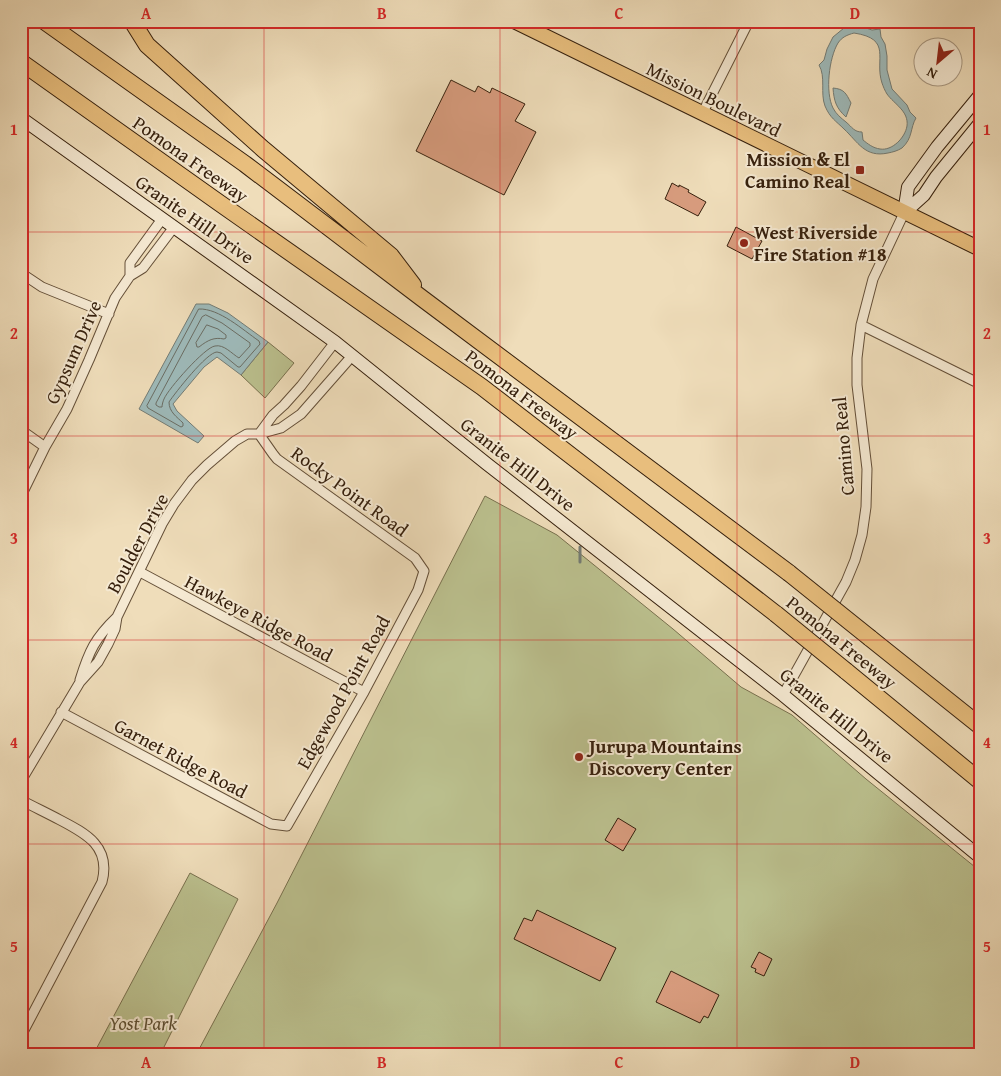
<svg xmlns="http://www.w3.org/2000/svg" width="1001" height="1076" font-family="'Gentium Book Plus',serif">
  <style>
    .green { fill: #bbc08e; stroke: #78704e }
    .water { fill: #9ebaba; stroke: #747c75; fill-rule: evenodd }
    .lines { fill: none; stroke-linecap: round; stroke-linejoin: round }
    .shore { stroke: #6a6d64; stroke-width: 1 }
    .stream { stroke: #747c75; stroke-width: 3 }
    .building { fill: #d89c7e; stroke: #36200d }
    .street-casing { stroke: #644f38; stroke-width: 11 }
    .secondary-casing { stroke: #36200d; stroke-width: 14 }
    .primary-casing { stroke: #36200d; stroke-width: 16 }
    .highway-casing { stroke: #36200d; stroke-width: 18 }
    .street { stroke: #f5e9d2; stroke-width: 9 }
    .secondary { stroke: #f5e9d2; stroke-width: 12 }
    .primary { stroke: #e8be7d; stroke-width: 14 }
    .highway { stroke: #e8be7d; stroke-width: 16 }
    .highway-bridge-casing { stroke: #36200d; stroke-width: 18; stroke-linecap: butt }
    .highway-bridge { stroke: #e8be7d; stroke-width: 16 }
    .grid { fill: none; stroke: #d62828; stroke-width: 1; stroke-opacity: 0.55 }
    .poi-dot { fill: #8f2418; stroke: #f5e9d2; stroke-width: 2 }
    .labels { text-anchor: middle; stroke-width: 4; stroke-linejoin: round; paint-order: stroke }
    .street-label { font-size: 19px; fill: #36200d; stroke: #f5e9d2 }
    .poi-label { font-size: 19px; font-weight: bold; fill: #36200d; stroke: #f5e9d2; text-anchor: start }
    .park-label { font-size: 19px; font-style: italic; fill: #5e5034; stroke: #f5e9d2 }
    .neatline { fill: none; stroke: #d62828; stroke-width: 2 }
    .grid-label { font-size: 16px; text-anchor: middle; font-weight: bold; fill: #d62828 }
  </style>
  <rect width="100%" height="100%" fill="#efddba"/>
  <filter id="stains"><feTurbulence type="fractalNoise" baseFrequency=".004" numOctaves="4"/><feColorMatrix values="0 0 0 0 .2 0 0 0 0 .09 0 0 0 0 .02 0 0 0 .5 -.17"/></filter>
  <radialGradient id="worn" r=".72"><stop offset=".6" stop-color="#630" stop-opacity="0"/><stop offset="1" stop-color="#630" stop-opacity=".3"/></radialGradient>
  <path class="green" d="M268 342 294 363 265 398 241 375Z
    M485 496 557 535 673 629 741 687 792 715 866 779 980 871V1055H196L277 903Z
    M190 873 238 899 160 1055H93Z"/>
  <path class="water" d="M860 26 872 30 880 29 881 37 885 44 887 56V70L892 89 907 105 910 112 916 118C910 128 913 138 902 148 897 151 893 152 888 153 865 158 858 142 844 129 836 121 830 118 825 106 820 93 826 77 819 65L824 60 827 49 833 37 844 28ZM854 33C893 39 874 59 882 83 883 86 885 91 887 94 894 104 909 111 907 126 905 138 892 151 880 149 873 148 868 144 863 140L862 132C854 132 852 127 846 122 841 118 836 114 833 108 825 92 829 58 838 43 842 37 847 35 854 33Z
    M833 88C844 89 846 93 851 103L846 117C836 108 834 101 833 88Z
    M196 304H209L228 313 268 342 241 375 217 357 204 367 173 404 177 411 204 436 198 443 139 409Z"/>
  <g class="lines">
    <path class="shore" d="M199 309C219 308 243 330 259 341L260 344 240 367H238L221 353C220 353 218 352 217 352 207 352 175 393 169 402 169 412 177 417 183 423V426L181 427 148 408 147 406Z
      M206 315 222 323 250 343V346L239 358C232 354 224 344 215 346 205 347 168 389 164 399 163 401 162 405 162 407H159L156 405V403L202 317Z
      M207 325 218 329 226 335V338L224 339C214 337 208 340 199 347H197L196 343Z"/>
    <path class="stream" d="M580 562V547"/>
  </g>
  <path class="building" d="M451 80 475 92 478 86 490 93 492 88 525 104 515 121 536 132 504 195 416 151Z
    M672 183 679 187V185L689 190 688 192 706 202 698 216 665 199Z
    M736 227 762 241 752 259 727 246Z
    M618 818 636 829 623 851 605 840Z
    M537 910 616 948 600 981 514 939 524 918 532 921Z
    M759 952 772 959 764 976 755 972 756 969 751 967Z
    M671 971 719 995 708 1018 704 1016 700 1023 656 1002Z"/>
  <g class="lines">
    <g class="street-casing">
      <path id="street" d="M702 114 749 21
        M21 273 42 287 109 314
        M130 276V263L162 219
        M861 325 980 384
        M21 430 45 447
        M259 434 273 415 284 405 301 386 335 342
        M21 496 45 447 67 409 89 360 115 298 130 276 143 268 174 227
        M140 572 364 692
        M80 680C89 651 95 638 117 617
        M783 695 846 582 855 560 862 535 866 507 867 469 857 385V358L861 325 873 279 904 213
        M61 712 271 824 287 826 364 692 418 590 424 571 415 558 277 459 273 454 259 434
        M21 781 80 682 98 662 108 644 115 629 117 617 162 524 174 504 192 480 207 465 235 441 247 434H259L281 428 301 414 352 356
        M21 800C34 807 47 813 60 820 87 834 111 847 102 882L21 1036"/>
    </g>
    <g class="secondary-casing">
      <path id="secondary" d="M21 118 335 342 487 464 783 695 980 857
        M904 213 908 187 937 147 980 95
        M904 213 924 195 936 177 980 123"/>
    </g>
    <g class="primary-casing">
      <path id="primary" d="M514 21 980 249"/>
    </g>
    <g class="highway-casing">
      <path id="highway" d="M44 21 245 164 423 299 789 573
        M132 21 147 45 263 149 391 256 413 285
        M21 62 218 202 482 387 776 614
        M870 638 980 726
        M846 671 980 781"/>
    </g>
    <use href="#street" class="street"/>
    <use href="#secondary" class="secondary"/>
    <use href="#primary" class="primary"/>
    <use href="#highway" class="highway"/>
    <g class="highway-bridge-casing">
      <path id="highway-bridge" d="M789 573 870 638
        M776 614 846 671"/>
    </g>
    <use href="#highway-bridge" class="highway-bridge"/>
  </g>
  <path class="grid" d="M264 21V1055M500 21V1055M737 21V1055M21 232H980M21 436H980M21 640H980M21 844H980"/>
  <g class="poi-dot">
    <rect x="855" y="165" width="10" height="10" rx="2.5"/>
    <circle cx="744" cy="243" r="5"/>
    <circle cx="579" cy="757" r="5"/>
  </g>
  <g class="labels">
    <g class="street-label">
      <text transform="translate(714 99) rotate(26)" y="7">Mission Boulevard</text>
      <text transform="translate(191 159) rotate(35)" y="7">Pomona Freeway</text>
      <text transform="translate(195 219) rotate(35)" y="7">Granite Hill Drive</text>
      <text transform="translate(73 352) rotate(-66)" y="7">Gypsum Drive</text>
      <text transform="translate(522 394) rotate(37)" y="7">Pomona Freeway</text>
      <text transform="translate(843 446) rotate(-95)" y="7">Camino Real</text>
      <text transform="translate(518 464) rotate(38)" y="7">Granite Hill Drive</text>
      <text transform="translate(350 491) rotate(36)" y="7">Rocky Point Road</text>
      <text transform="translate(137 543) rotate(-62)" y="7">Boulder Drive</text>
      <text transform="translate(259 618) rotate(28)" y="7">Hawkeye Ridge Road</text>
      <text transform="translate(842 642) rotate(39)" y="7">Pomona Freeway</text>
      <text transform="translate(343 692) rotate(-61)" y="7">Edgewood Point Road</text>
      <text transform="translate(837 715) rotate(39)" y="7">Granite Hill Drive</text>
      <text transform="translate(181 758) rotate(28)" y="7">Garnet Ridge Road</text>
    </g>
    <g class="poi-label">
      <text x="850" y="166" text-anchor="end">Mission &amp; El<tspan x="850" dy="22">Camino Real</tspan></text>
      <text x="754" y="239">West Riverside<tspan x="754" dy="22">Fire Station #18</tspan></text>
      <text x="589" y="753">Jurupa Mountains<tspan x="589" dy="22">Discovery Center</tspan></text>
    </g>
    <g class="park-label">
      <text x="143" y="1030">Yost Park</text>
    </g>
  </g>
  <rect width="1001" height="1076" fill="none" stroke="#efddba" stroke-width="55"/>
  <g transform="translate(938 62) rotate(208)"><circle r="24" fill="#f5e9d2" stroke="#a99983"/>
  <path d="M0-4L9 19L0 12L-9 19Z" fill="#8f2418"/>
  <text y="-8" font-size="14" font-weight="bold" text-anchor="middle" fill="#36200d">N</text>
  </g>
  <rect x="28" y="28" width="946" height="1020" class="neatline"/>
  <g class="grid-label">
    <text x="146" y="19">A</text>
    <text x="382" y="19">B</text>
    <text x="619" y="19">C</text>
    <text x="855" y="19">D</text>
    <text x="14" y="135">1</text>
    <text x="987" y="135">1</text>
    <text x="14" y="339">2</text>
    <text x="987" y="339">2</text>
    <text x="14" y="544">3</text>
    <text x="987" y="544">3</text>
    <text x="14" y="748">4</text>
    <text x="987" y="748">4</text>
    <text x="14" y="952">5</text>
    <text x="987" y="952">5</text>
    <text x="146" y="1068">A</text>
    <text x="382" y="1068">B</text>
    <text x="619" y="1068">C</text>
    <text x="855" y="1068">D</text>
  </g>
  <rect width="100%" height="100%" filter="url(#stains)"/>
  <rect width="100%" height="100%" fill="url(#worn)"/>
</svg>
